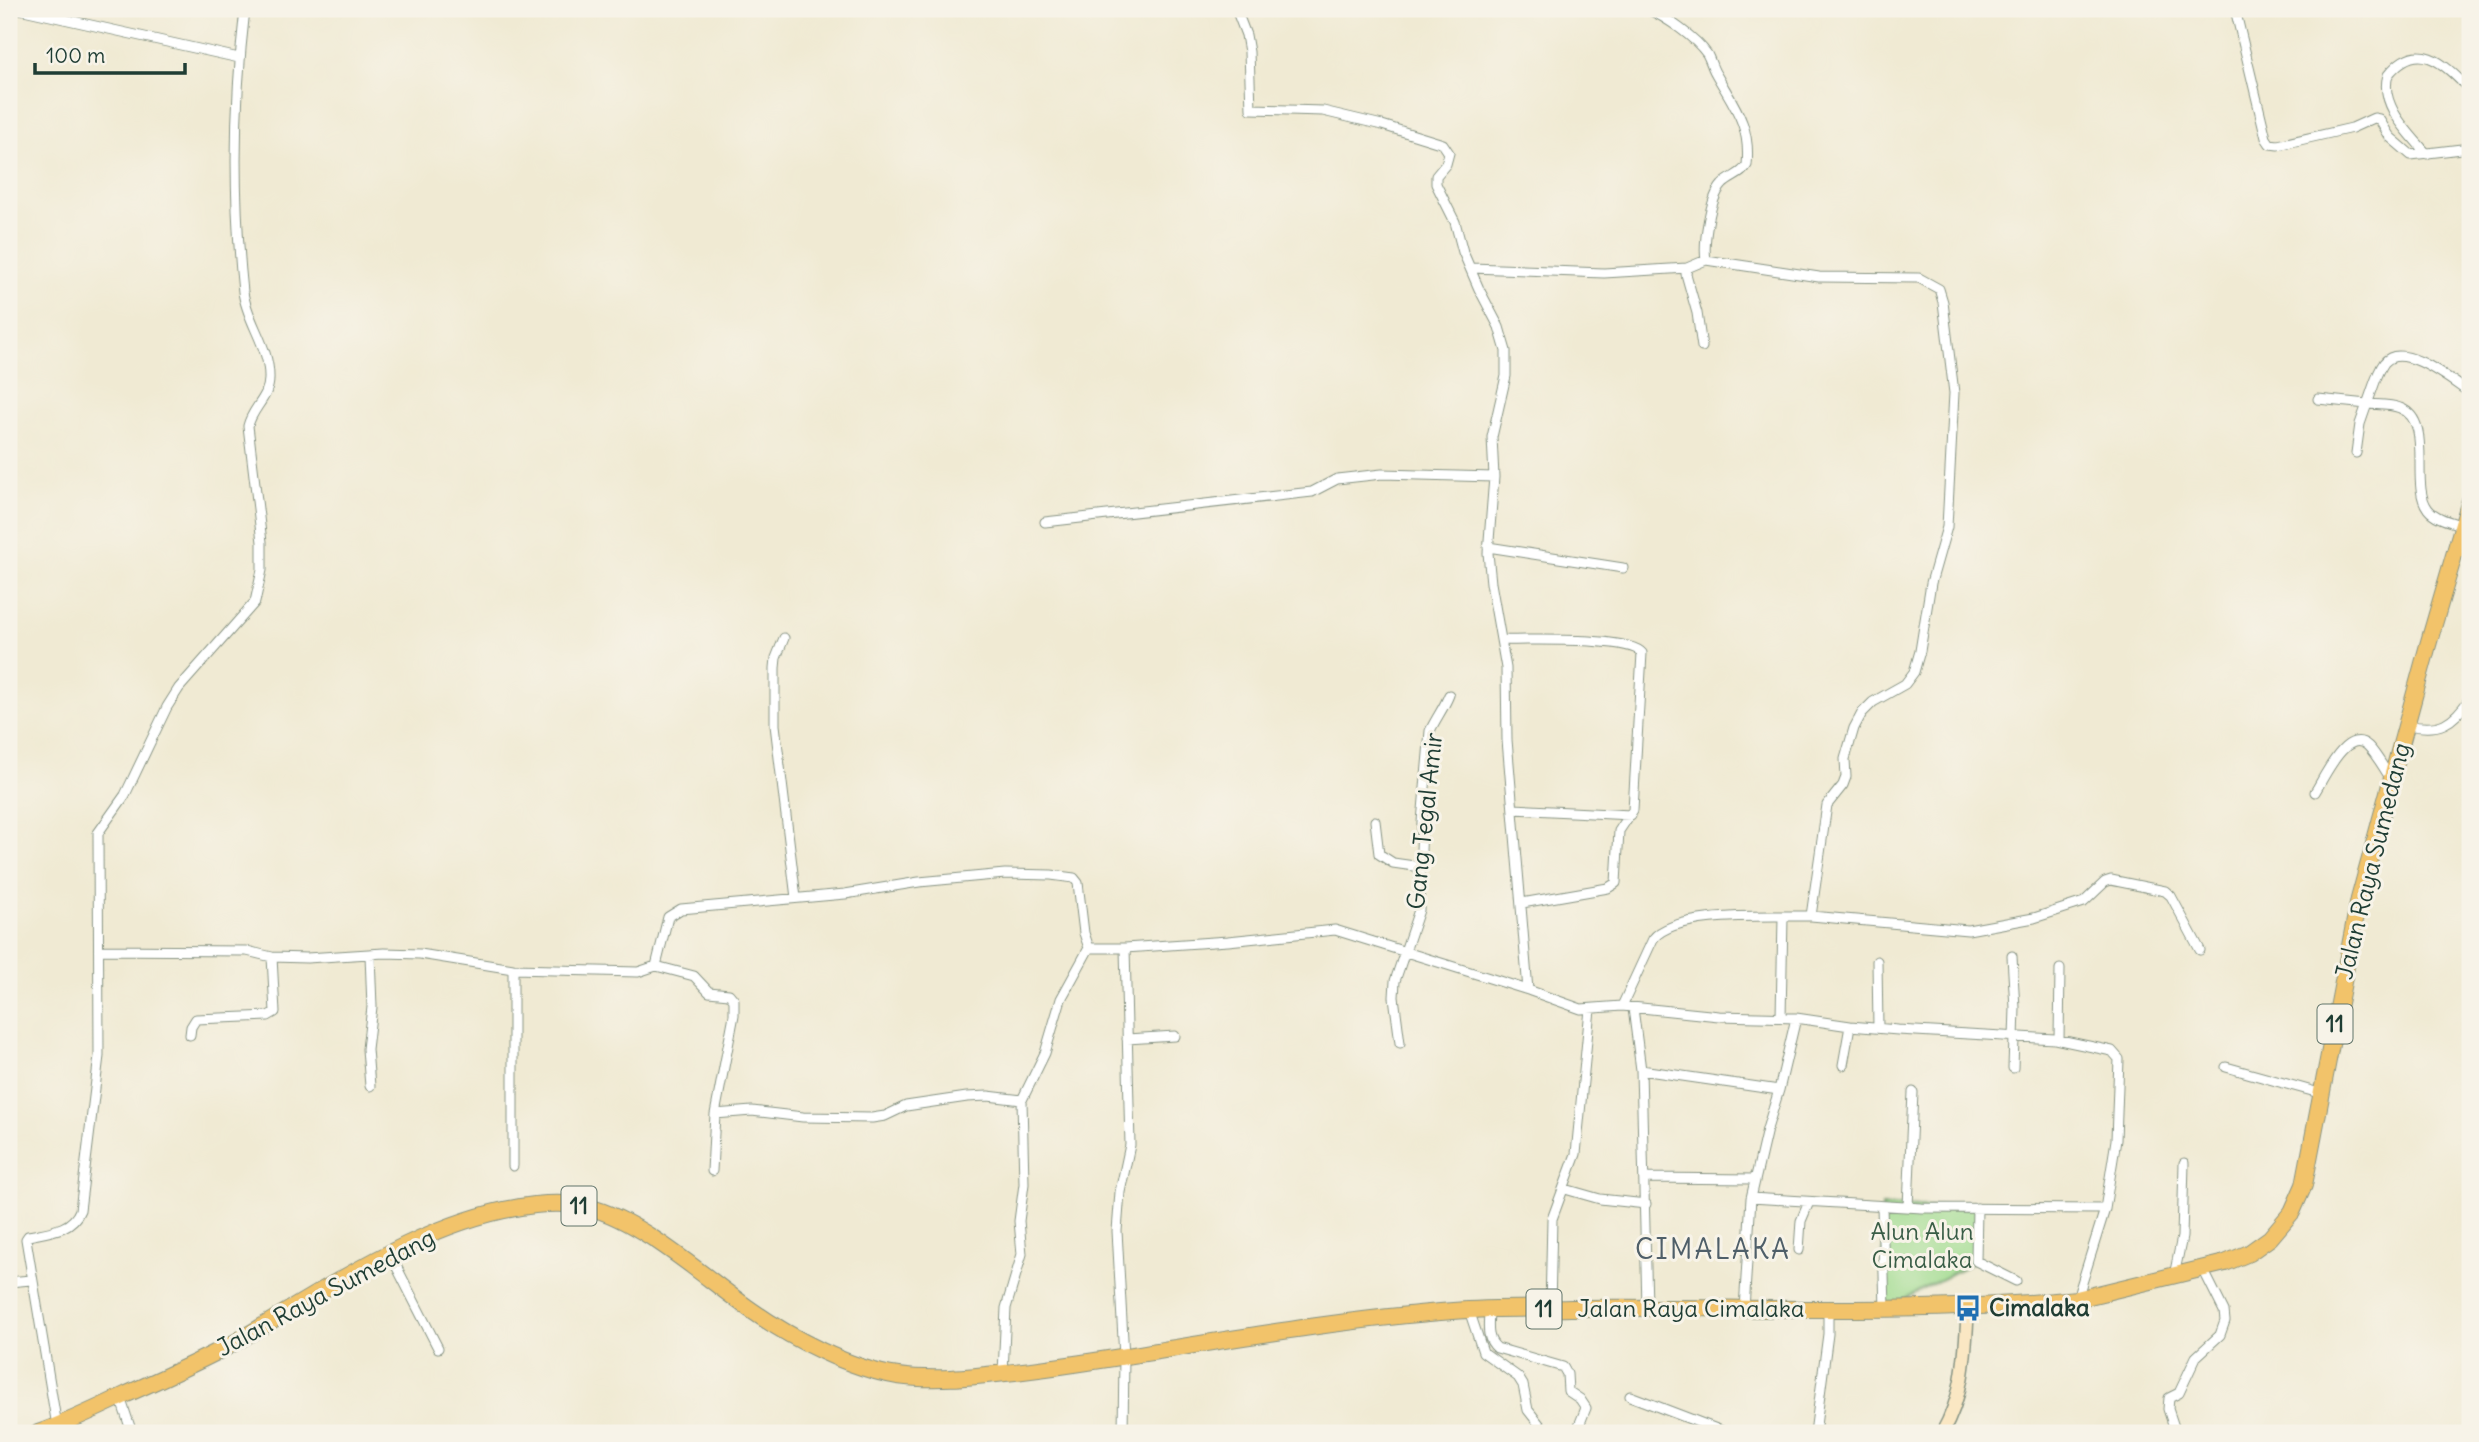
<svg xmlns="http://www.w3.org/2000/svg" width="2479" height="1442" font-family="Delius,sans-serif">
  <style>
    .green { fill: #a1dc90; stroke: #608c62; stroke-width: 2 }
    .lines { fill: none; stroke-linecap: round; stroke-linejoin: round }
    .street-casing { stroke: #889484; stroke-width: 11 }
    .secondary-casing { stroke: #889484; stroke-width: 15 }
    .highway-casing { stroke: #889484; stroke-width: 18 }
    .street { stroke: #fff; stroke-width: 9 }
    .secondary { stroke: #fae7c3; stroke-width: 12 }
    .highway { stroke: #f2c36a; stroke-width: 16 }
    .labels { text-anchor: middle; stroke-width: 6; stroke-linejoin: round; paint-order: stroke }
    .shield { fill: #f7f3e8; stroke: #60746a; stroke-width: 2 }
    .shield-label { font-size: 23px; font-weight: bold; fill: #1f3d34 }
    .street-label { font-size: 24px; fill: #1f3d34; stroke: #f7f3e8 }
    .park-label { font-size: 24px; fill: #395d46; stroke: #f7f3e8 }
    .poi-label { font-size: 24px; font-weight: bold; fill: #1f3d34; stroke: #f7f3e8; text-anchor: start }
    .quarter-label { font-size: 28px; letter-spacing: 2px; fill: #4f5f69; stroke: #f7f3e8 }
  </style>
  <rect width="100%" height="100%" fill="#f7f3e8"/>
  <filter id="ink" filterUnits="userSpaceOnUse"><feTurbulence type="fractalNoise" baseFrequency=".0143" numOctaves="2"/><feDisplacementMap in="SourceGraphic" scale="14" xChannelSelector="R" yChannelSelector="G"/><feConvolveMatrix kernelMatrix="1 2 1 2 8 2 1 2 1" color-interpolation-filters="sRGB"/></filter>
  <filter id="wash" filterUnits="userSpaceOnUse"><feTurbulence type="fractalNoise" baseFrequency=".00686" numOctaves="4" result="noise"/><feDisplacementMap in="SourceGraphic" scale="28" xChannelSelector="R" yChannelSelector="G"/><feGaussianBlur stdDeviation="1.57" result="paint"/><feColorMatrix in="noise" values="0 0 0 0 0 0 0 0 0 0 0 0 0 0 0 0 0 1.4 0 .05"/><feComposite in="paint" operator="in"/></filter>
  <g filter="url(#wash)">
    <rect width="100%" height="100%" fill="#f0ead3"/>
    <path class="green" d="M1882 1206 1977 1208 1976 1261 1885 1309Z"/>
  </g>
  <g filter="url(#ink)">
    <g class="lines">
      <g class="street-casing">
        <path id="street" d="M19 9 239 58
          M1236 9 1246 35 1249 52 1251 109 1323 111 1382 125 1443 144 1449 153 1446 164 1436 176V184L1455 222 1463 252 1479 289 1499 327 1506 351V376L1492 437 1494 477 1488 553 1491 583 1506 668 1507 740 1528 990
          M2235 9 2266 138 2270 144 2278 145 2352 128 2374 118 2379 119 2390 137 2411 155 2470 148
          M2427 154C2409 133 2379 105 2388 75 2419 36 2445 65 2470 90
          M1471 268 1604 273 1687 268 1706 260
          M1687 268 1686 274 1697 313 1702 347
          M2318 399 2367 404C2372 392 2376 374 2384 363 2402 340 2452 381 2470 393
          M2356 453 2360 424 2367 404C2377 405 2390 404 2400 408 2435 421 2409 485 2428 509 2436 519 2452 522 2463 526
          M1045 522 1312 492 1337 479 1382 474 1494 477
          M1488 547 1623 568
          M784 638 776 658 775 668V725L796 898
          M1503 640C1528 641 1629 636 1642 653L1633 810 1619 831 1616 883 1608 888 1522 903
          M2408 725C2439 732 2453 724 2470 698
          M2315 792C2324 778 2347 726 2368 746 2377 755 2384 769 2391 779
          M1513 809 1631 815
          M1375 821 1379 854 1393 863 1421 867
          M1811 916 1968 930 2034 918 2084 902 2105 882 2111 880 2165 891 2171 896 2200 950
          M1089 948H1125L1228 941 1335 930 1528 990 1581 1009 1622 1006 1719 1016 1796 1018 1850 1026 1898 1030 2055 1039 2112 1051 2119 1059 2116 1140 2105 1209 2077 1299
          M100 950 247 951 272 957 307 958 384 953 420 954 513 969 638 972 656 966 668 917 681 909 845 894 919 882 1005 874 1051 875 1074 878 1078 883 1084 933 1089 948
          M2012 956 2015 1008 2013 1068
          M1877 961 1878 1028
          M656 966 694 976 709 992 729 994 734 1000V1015L715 1114 712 1171
          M513 969V1166
          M1622 1006 1653 939C1675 910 1776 917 1811 916L1827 805 1843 785 1846 777 1845 759 1854 728 1862 713 1873 702 1905 684 1914 672 1920 651 1931 583 1947 527 1954 393 1943 302 1939 289 1919 278 1819 277 1706 260C1703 243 1710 198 1722 185 1729 177 1742 175 1747 165 1751 125 1734 106 1716 74 1712 68 1711 61 1707 54 1696 38 1665 16 1647 9
          M1633 1008 1641 1070 1647 1307
          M1781 1017 1783 917
          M190 1035 191 1027 196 1019 268 1016 275 1012 272 957
          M1127 1039 1175 1036
          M2059 1040 2060 969
          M1400 1043 1394 997 1395 981 1419 910 1422 822 1430 731C1436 718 1444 708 1449 695
          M1843 1065 1850 1026
          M2226 1067 2323 1094
          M1641 1070 1779 1090 1767 1129 1751 1198 1744 1309
          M370 1086 367 1049 372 1007 370 955
          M1779 1090 1796 1018
          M715 1114 752 1111 803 1117 872 1118 885 1116 906 1106 967 1097 988 1096 1022 1100
          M1645 1178 1755 1179
          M1565 1189 1600 1199 1646 1204
          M1751 1198 1922 1208 2105 1209
          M1882 1206 1885 1309
          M1908 1207 1913 1092
          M1977 1208 1976 1261 2016 1281
          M1799 1250 1801 1221 1809 1202
          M390 1254 438 1348
          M2174 1276 2182 1237 2184 1163
          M9 1282 31 1280
          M1550 1309 1552 1219 1576 1154 1590 1009
          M1469 1310 1483 1352 1518 1377 1523 1385 1528 1410 1546 1433
          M1489 1310C1489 1323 1485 1338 1497 1348L1563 1367 1567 1374 1568 1391 1580 1399 1586 1408 1576 1433
          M1003 1373 1006 1308 1022 1254 1019 1221 1024 1184 1022 1100 1045 1053 1061 999 1089 948
          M1630 1396 1727 1433
          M120 1397 132 1433
          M57 1426 26 1239 28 1236C47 1232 72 1231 80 1210L99 1056 98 833 125 795 167 707 179 688 255 602 262 570V542L248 426C252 408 269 398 269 379 270 347 247 322 243 292 233 198 234 103 245 9
          M1123 1433 1124 1357 1117 1231 1120 1192 1130 1145 1125 948
          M1815 1433 1828 1334V1309
          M2176 1433 2168 1409 2169 1398 2179 1393 2196 1357 2220 1335 2225 1321 2224 1311 2203 1269"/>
      </g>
      <g class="secondary-casing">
        <path id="secondary" d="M1942 1433C1965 1393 1965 1352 1968 1308"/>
      </g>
      <g class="highway-casing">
        <path id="highway" d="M38 1433C69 1422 98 1408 127 1394 163 1378 199 1362 234 1343 324 1291 429 1216 535 1205 552 1203 571 1203 588 1207 643 1221 705 1278 751 1310 791 1338 850 1369 898 1376 933 1381 970 1377 1005 1373 1063 1367 1119 1357 1176 1348 1267 1333 1360 1318 1453 1311 1492 1308 1532 1309 1571 1308 1740 1306 1909 1316 2077 1299L2225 1263 2249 1253 2270 1238 2292 1212 2304 1185 2359 899 2428 645 2470 500"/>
      </g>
      <use href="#street" class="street"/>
      <use href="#secondary" class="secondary"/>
      <use href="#highway" class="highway"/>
    </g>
  </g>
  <defs>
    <g id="bus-bare" transform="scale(2.1)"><path d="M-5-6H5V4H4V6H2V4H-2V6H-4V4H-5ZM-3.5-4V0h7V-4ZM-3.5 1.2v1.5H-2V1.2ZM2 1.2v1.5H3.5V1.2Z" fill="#1f6fb2" stroke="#f7f3e8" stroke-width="2.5" paint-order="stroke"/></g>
  </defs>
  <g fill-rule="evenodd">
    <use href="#bus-bare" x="1968" y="1308"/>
  </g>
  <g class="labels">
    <g class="shield">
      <rect x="2317.5" y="1004.5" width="35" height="39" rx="5"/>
      <rect x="561.5" y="1186.5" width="35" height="39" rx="5"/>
      <rect x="1526.5" y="1289.5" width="35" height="39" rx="5"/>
    </g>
    <g class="shield-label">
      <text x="2335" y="1032">11</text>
      <text x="579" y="1214">11</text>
      <text x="1544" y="1317">11</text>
    </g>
    <g class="street-label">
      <text transform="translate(1425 821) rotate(-84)" y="8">Gang Tegal Amir</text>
      <text transform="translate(2373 861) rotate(-76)" y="8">Jalan Raya Sumedang</text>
      <text transform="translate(326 1293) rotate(-28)" y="8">Jalan Raya Sumedang</text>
      <text x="1691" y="1317">Jalan Raya Cimalaka</text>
    </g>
    <g class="park-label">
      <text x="1922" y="1240">Alun Alun<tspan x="1922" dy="28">Cimalaka</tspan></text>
    </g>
    <g class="poi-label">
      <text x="1989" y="1316">Cimalaka</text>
    </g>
    <g class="quarter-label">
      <text x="1713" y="1259">CIMALAKA</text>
    </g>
  </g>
  <rect width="2479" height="1442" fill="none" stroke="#f7f3e8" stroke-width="35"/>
  <path d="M35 63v10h150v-10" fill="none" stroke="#1f3d34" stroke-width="3.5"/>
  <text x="46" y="63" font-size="21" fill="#1f3d34" stroke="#f7f3e8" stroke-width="5" paint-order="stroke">100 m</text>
</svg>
